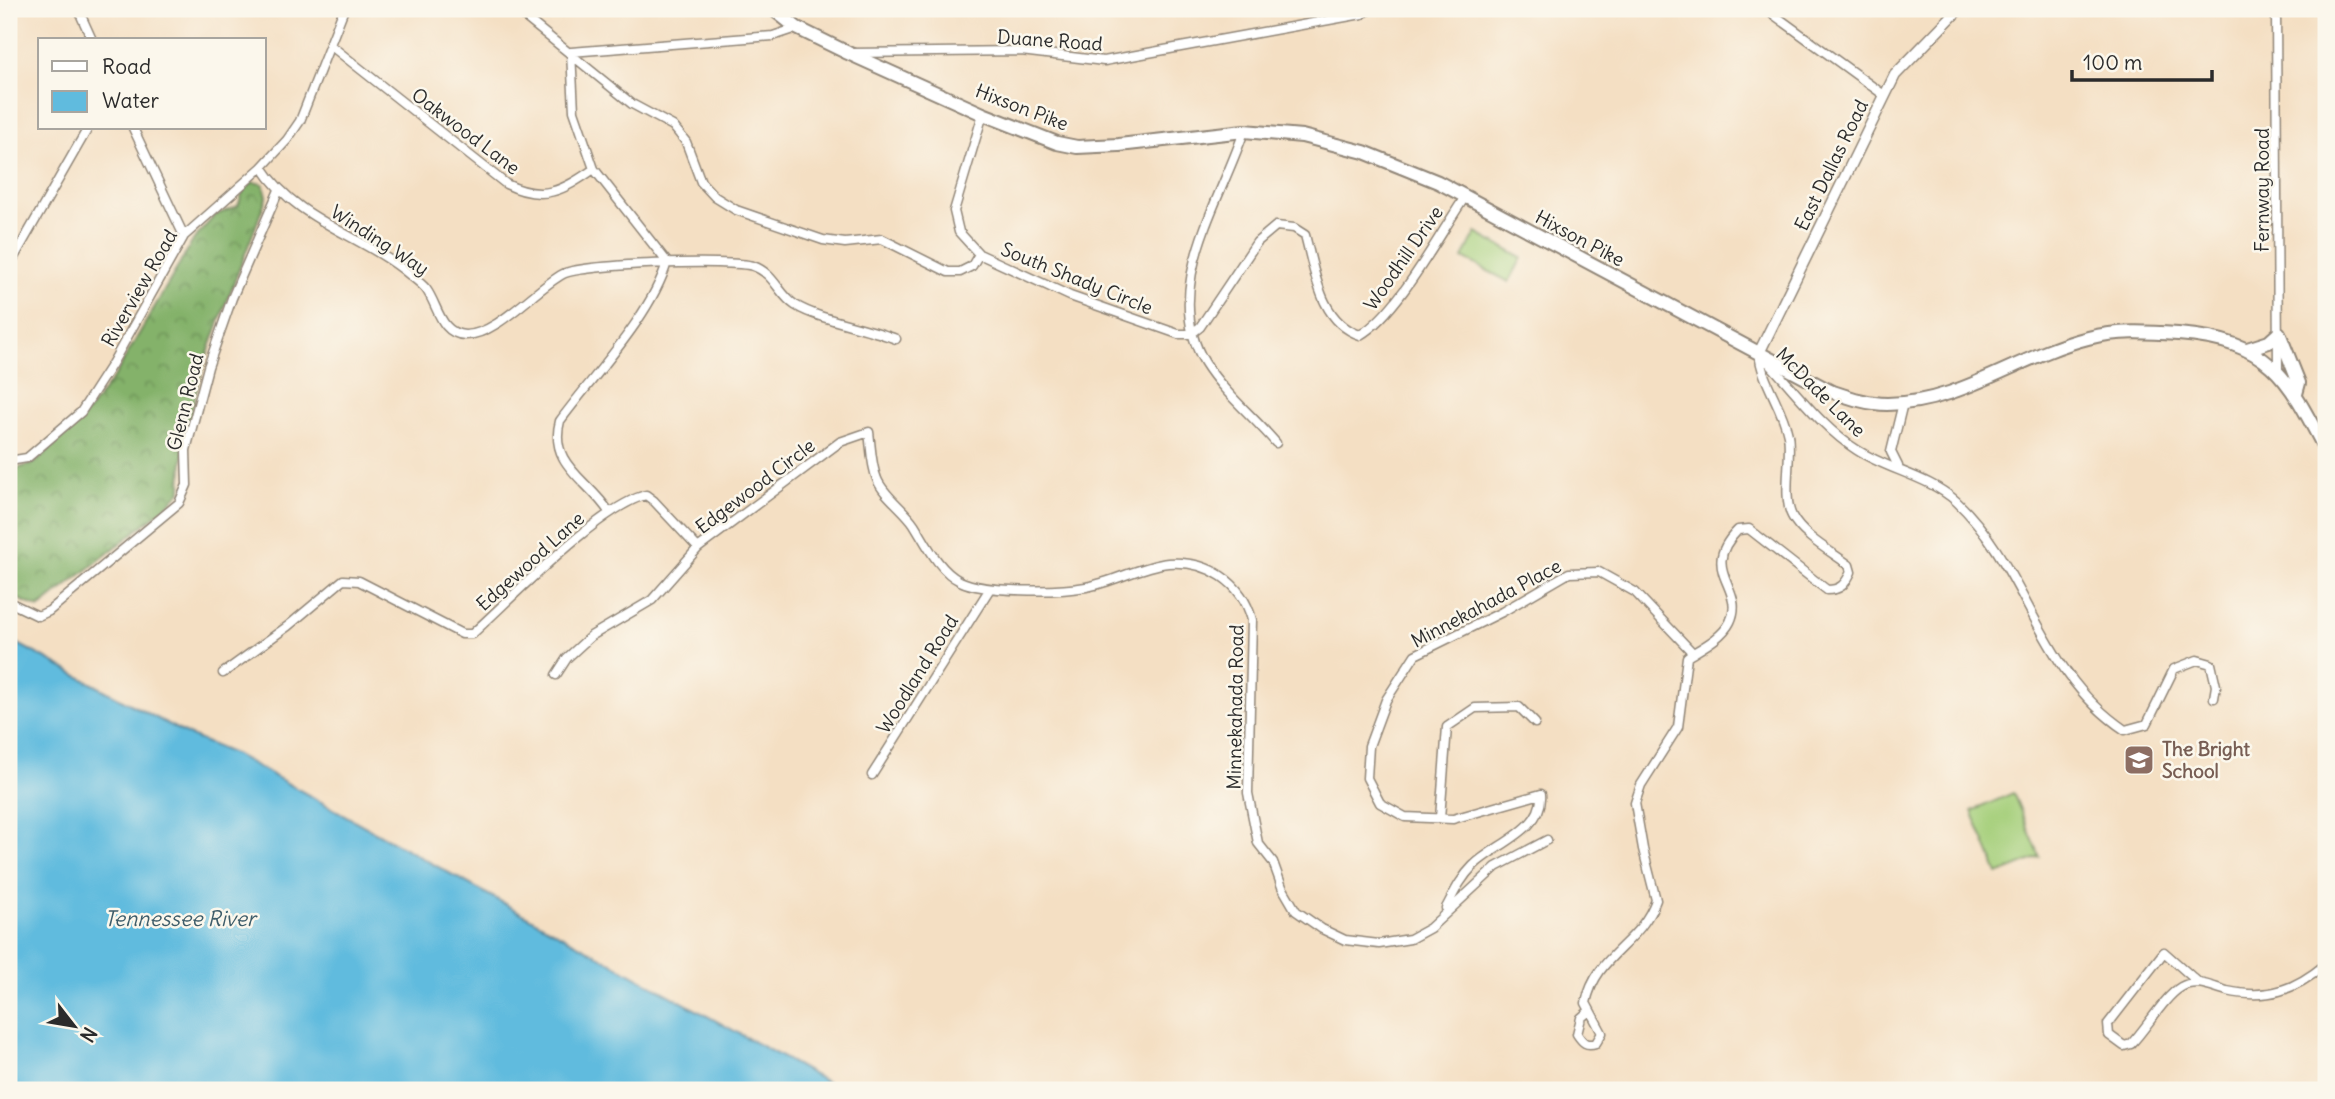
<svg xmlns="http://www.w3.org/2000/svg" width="2335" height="1099" font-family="Delius,sans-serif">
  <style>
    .forest { fill: url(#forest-crowns); stroke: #586e4a; stroke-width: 2 }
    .garden { fill: #a5cf7a; stroke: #687d52; stroke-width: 2 }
    .water { fill: #60bbde; stroke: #467384; stroke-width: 2 }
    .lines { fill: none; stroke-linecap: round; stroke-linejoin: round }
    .minor-casing { stroke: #908577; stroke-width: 11 }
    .tertiary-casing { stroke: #908577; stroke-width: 13 }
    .primary-casing { stroke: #908577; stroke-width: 16 }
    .minor { stroke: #fff; stroke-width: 8 }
    .tertiary { stroke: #fff; stroke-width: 10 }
    .primary { stroke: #fff; stroke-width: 12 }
    .labels { text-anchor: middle; stroke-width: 5; stroke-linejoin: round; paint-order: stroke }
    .street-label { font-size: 19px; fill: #2b2b2b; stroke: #fbf7ec }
    .education-label { font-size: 19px; font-weight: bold; fill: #785e54; stroke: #fbf7ec; text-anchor: start }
    .water-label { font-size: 21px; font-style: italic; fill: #3e5d6a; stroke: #fbf7ec }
  </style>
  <defs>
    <pattern id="forest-crowns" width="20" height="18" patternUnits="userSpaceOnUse" patternTransform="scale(1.75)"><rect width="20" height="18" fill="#84b26a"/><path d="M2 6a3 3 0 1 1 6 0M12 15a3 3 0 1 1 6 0" fill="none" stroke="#6c9157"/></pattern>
  </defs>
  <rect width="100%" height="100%" fill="#fbf7ec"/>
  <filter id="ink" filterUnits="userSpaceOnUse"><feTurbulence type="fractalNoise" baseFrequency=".0143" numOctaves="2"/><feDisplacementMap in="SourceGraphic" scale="14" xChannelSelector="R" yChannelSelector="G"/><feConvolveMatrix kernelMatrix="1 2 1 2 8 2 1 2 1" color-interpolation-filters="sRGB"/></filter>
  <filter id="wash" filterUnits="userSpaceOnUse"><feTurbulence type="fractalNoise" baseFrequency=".00686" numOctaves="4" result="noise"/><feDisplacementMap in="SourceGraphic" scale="28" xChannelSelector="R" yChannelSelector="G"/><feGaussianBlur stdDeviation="1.57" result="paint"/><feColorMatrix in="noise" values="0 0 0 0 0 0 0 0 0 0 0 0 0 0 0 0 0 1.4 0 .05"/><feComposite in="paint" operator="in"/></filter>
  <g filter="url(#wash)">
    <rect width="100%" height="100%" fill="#f4dfc3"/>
    <path class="forest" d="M253 182 263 184 267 195C234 292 183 387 181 491L167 506 39 608 9 595V471L35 463 88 411 114 377 194 239 215 215 238 206 243 191Z"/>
    <path class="garden" d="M1476 233 1522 258 1509 282 1463 258Z
      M2013 793 2040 857 1998 874 1972 811Z"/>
    <path class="water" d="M9 639 188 735 236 755 841 1090H9Z"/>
  </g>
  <g filter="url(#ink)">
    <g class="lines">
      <g class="minor-casing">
        <path id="minor" d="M78 9 92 40
          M515 9 632 104 673 126 686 142 701 182 715 197 736 210 823 240 845 243 882 239 948 272H960L972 266 979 254
          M1766 9 1884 95
          M2276 9 2278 371
          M330 45 506 184C543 202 562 191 594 169
          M571 52 574 111 594 169 667 262
          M571 52 773 36 797 28
          M851 53 1021 51 1104 61 1362 14 1370 9
          M983 114 954 211 959 232 979 254 1070 296 1178 334H1191L1200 327 1257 242 1276 226 1294 228 1305 235C1315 272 1320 322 1360 335 1398 313 1439 235 1465 197
          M133 128 184 236
          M1244 131C1220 203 1160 290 1205 363 1223 392 1254 417 1276 443
          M262 167C296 221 363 235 410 275 415 279 422 284 426 289 438 305 440 334 465 335 497 335 535 289 563 274 581 264 732 259 753 266 774 273 779 295 795 305 819 320 867 327 896 339
          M9 266 88 128
          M1766 360C1795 390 1822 428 1857 450 1888 470 1928 476 1956 501 2028 568 2037 671 2125 730L2147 724 2174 669 2197 660 2211 664 2216 686 2214 698
          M9 461 27 458 81 412 112 364 184 236 262 167 287 140 300 121 344 9
          M1898 466 1891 452 1903 403
          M609 512C589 480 548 465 560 421 593 376 652 315 667 262
          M9 602 38 616 49 611 179 503 187 485 186 450 208 367 232 298 279 190
          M223 673 288 626 343 580 359 581 462 634H472C511 599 600 506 646 495L654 501 698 548
          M556 675 567 658 591 636 652 600 698 548 840 442 869 432C871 446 871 465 877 479 883 495 904 509 914 524 926 543 939 571 960 581 984 593 1059 592 1086 587 1114 582 1141 566 1168 563 1208 560 1242 582 1252 620L1248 793 1258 843 1273 862 1282 887 1296 911 1322 929 1345 940 1379 944 1410 939 1430 928 1496 867 1547 840
          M872 775 989 590
          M1440 818 1447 727 1475 708 1519 707 1535 723
          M1446 908C1454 893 1460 879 1473 866 1495 844 1544 830 1541 794L1453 819 1405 817 1380 803 1367 778 1369 746 1386 700 1415 655 1502 612 1569 573 1599 572 1635 592 1693 653
          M2199 983 2164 952 2108 1024 2109 1035 2124 1046 2131 1044C2146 1029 2164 997 2181 987 2196 978 2212 987 2227 991 2268 1000 2295 990 2326 964
          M1588 1012 1581 1018 1577 1034C1583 1043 1586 1046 1596 1043L1602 1033 1586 1003C1596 954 1640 945 1656 900L1643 849 1635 803 1641 785 1678 727 1687 657C1701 648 1722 638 1730 622 1747 587 1697 571 1738 530L1749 529 1827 590C1840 590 1845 585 1851 572L1849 565C1832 552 1802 536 1792 516 1782 497 1792 457 1788 435 1782 405 1762 383 1759 353"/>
      </g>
      <g class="tertiary-casing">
        <path id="tertiary" d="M1759 353 1895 75 1959 9"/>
      </g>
      <g class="primary-casing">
        <path id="primary" d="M773 9 797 28 848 53 983 114 1057 143 1077 147 1119 145 1244 131 1302 136 1364 152 1438 182 1830 391C1848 397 1867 404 1887 404 1959 404 2020 355 2088 338 2118 330 2148 332 2178 334 2270 341 2287 376 2326 451
          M2247 349 2269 342 2279 333 2299 383 2296 394"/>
      </g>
      <use href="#minor" class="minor"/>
      <use href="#tertiary" class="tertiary"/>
      <use href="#primary" class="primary"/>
    </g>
  </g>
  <defs>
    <g id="school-square" transform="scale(1.575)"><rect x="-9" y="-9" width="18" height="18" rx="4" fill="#8d6e63" stroke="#fbf7ec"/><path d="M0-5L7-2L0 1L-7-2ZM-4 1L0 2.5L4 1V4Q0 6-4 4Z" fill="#fff"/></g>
  </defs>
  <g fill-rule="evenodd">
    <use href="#school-square" x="2139" y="760"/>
  </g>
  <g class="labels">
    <g class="street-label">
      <text transform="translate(1050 40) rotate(4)" y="7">Duane Road</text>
      <text transform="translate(1022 107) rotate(21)" y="7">Hixson Pike</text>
      <text transform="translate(466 131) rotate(37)" y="7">Oakwood Lane</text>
      <text transform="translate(1831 165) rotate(-64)" y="7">East Dallas Road</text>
      <text transform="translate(2262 190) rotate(-90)" y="7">Fernway Road</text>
      <text transform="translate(1580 238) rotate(28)" y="7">Hixson Pike</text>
      <text transform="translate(380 240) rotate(33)" y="7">Winding Way</text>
      <text transform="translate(1403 258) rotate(-55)" y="7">Woodhill Drive</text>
      <text transform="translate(1077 278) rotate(22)" y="7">South Shady Circle</text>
      <text transform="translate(139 288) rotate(-60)" y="7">Riverview Road</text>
      <text transform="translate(1821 392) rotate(45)" y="7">McDade Lane</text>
      <text transform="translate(185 402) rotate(-76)" y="7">Glenn Road</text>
      <text transform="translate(755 486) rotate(-37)" y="7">Edgewood Circle</text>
      <text transform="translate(530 561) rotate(-42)" y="7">Edgewood Lane</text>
      <text transform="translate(1486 603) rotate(-28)" y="7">Minnekahada Place</text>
      <text transform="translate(917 674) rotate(-58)" y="7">Woodland Road</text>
      <text transform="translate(1235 707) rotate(-89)" y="7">Minnekahada Road</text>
    </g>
    <g class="education-label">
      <text x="2162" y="756">The Bright<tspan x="2162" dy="22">School</tspan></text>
    </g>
    <g class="water-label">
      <text x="180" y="926">Tennessee River</text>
    </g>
  </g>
  <rect width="2335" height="1099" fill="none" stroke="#fbf7ec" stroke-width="35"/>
  <rect x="38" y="38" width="228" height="91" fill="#fbf7ec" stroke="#a8a59f" stroke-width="2"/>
  <rect x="52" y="61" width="35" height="10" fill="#ffffff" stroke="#a8a59f" stroke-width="2"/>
  <text x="102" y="74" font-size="21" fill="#2b2b2b">Road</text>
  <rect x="52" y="91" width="35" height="21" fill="#60bbde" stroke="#a8a59f" stroke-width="2"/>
  <text x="102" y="108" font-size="21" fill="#2b2b2b">Water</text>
  <g transform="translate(74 1026) rotate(121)" stroke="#fbf7ec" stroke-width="5" paint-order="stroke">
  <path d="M0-5L12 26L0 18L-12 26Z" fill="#2b2b2b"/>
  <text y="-10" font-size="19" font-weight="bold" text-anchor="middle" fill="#2b2b2b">N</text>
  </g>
  <path d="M2072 70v10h140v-10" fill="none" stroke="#2b2b2b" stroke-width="3.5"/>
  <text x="2083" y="70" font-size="21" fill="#2b2b2b" stroke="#fbf7ec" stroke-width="5" paint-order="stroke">100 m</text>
</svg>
